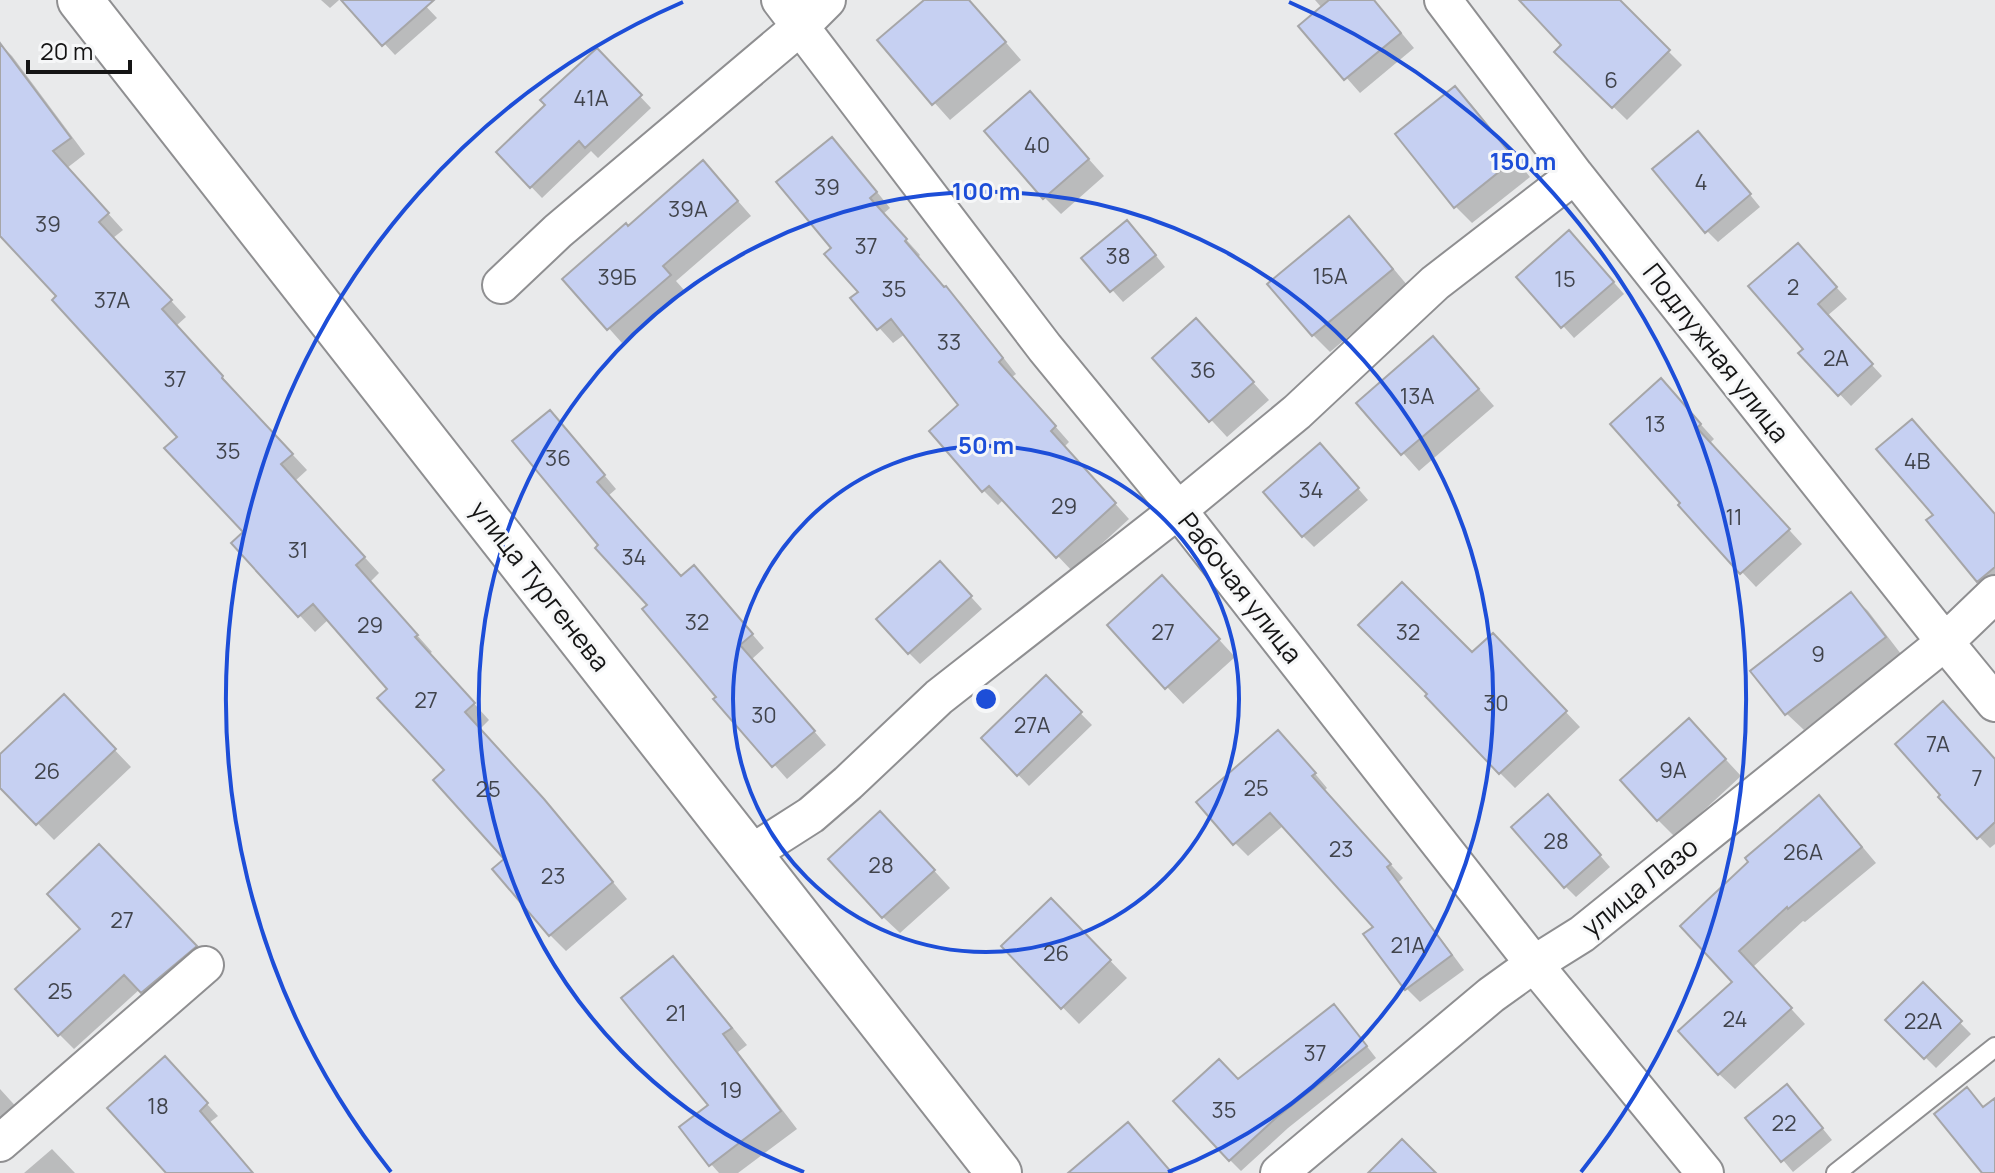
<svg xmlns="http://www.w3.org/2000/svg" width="1995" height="1173" font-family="Manrope,sans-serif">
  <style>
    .shadow { fill: #0003 }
    .building { fill: #c6d0f2; stroke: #a6a6a8; stroke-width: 2 }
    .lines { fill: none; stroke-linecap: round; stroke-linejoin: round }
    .lane-casing { stroke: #8f8f91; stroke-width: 22 }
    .street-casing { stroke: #8f8f91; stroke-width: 40 }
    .secondary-casing { stroke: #8f8f91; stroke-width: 48 }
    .lane { stroke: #fff; stroke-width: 18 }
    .street { stroke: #fff; stroke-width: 36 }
    .secondary { stroke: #fff; stroke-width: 44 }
    .ring { fill: none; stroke: #1d4ed8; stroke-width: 4 }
    .labels { text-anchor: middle; stroke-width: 6; stroke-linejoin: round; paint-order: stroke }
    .number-label { font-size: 22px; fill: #41444c }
    .street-label { font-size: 26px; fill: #151515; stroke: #f6f7f8 }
    .centre { fill: #1d4ed8; stroke: #f6f7f8; stroke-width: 4 }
    .ring-label { font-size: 24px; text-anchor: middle; font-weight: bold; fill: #1d4ed8; stroke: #f6f7f8; stroke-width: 6; stroke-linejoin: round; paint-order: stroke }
  </style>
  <rect width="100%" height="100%" fill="#e9eaeb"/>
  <path class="shadow" d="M321 0H339L330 8Z
    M344 0H420L437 18 395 55Z
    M927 0H969L1021 60 950 120 879 41Z
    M1315 0H1374L1414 48 1360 93 1301 26 1322 8Z
    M1522 0H1617L1682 65 1627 120 1557 52 1563 45Z
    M0 44 12 56 85 154 67 168 123 230 113 238 186 317 176 326 237 393 236 394 307 470 295 481 379 573 370 582 432 652 429 654 489 720 480 729 559 817 627 899 566 951 550 935 495 870 507 859 390 689 329 619 315 632 233 543 246 532 179 437 58 296 0 233Z
    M597 51 651 108 598 158 591 151 542 198 498 152 548 105Z
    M1455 88 1472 105 1530 177 1472 223 1456 207 1398 135Z
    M1030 94 1104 176 1061 214 1044 197Z
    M1709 144 1760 207 1718 242 1707 231Z
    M846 154 890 208 883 214 920 255 918 257 946 289 961 303 1016 374 1012 377 1069 442 1064 447 1129 519 1072 571 1004 499 998 505 983 490 961 406 905 334 893 343 853 299 861 292 834 248Z
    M717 177 751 216 676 281 684 290 622 343 565 279 628 228Z
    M1349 219 1365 235 1408 286 1330 352 1313 335Z
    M1138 233 1165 267 1123 302 1084 258Z
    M1580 244 1624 294 1574 338 1519 277Z
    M1809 257 1847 299 1827 316 1882 376 1851 406 1801 353 1806 349Z
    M1213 338 1269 400 1227 437 1154 358Z
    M1450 356 1494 406 1419 471 1359 403Z
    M1675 396 1714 439 1710 443 1802 544 1756 587 1742 572Z
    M562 425 616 489 608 496 682 578 707 581 764 648 752 659 826 745 787 779 716 699 719 697 649 605 601 545Z
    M1331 457 1368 500 1314 547 1303 536Z
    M1995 515V587L1989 591 1978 580Z
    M951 575 982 609 920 664 909 653Z
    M1178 595 1235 657 1183 704 1167 687Z
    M1851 595 1868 611 1901 654 1804 730 1787 714 1753 671Z
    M1507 650 1580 727 1515 788 1500 773 1472 655Z
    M1046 678 1092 725 1029 786 983 738Z
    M64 697 131 767 54 840 0 785V757Z
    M1705 737 1741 776 1675 837 1658 820Z
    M1292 746 1327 788 1324 791 1403 878 1399 882 1464 970 1420 1002 1407 989 1376 927 1284 825 1248 856 1235 843Z
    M1995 760V844L1990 848 1941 797Z
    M1819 798 1834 813 1876 863 1805 922 1803 921 1753 967 1805 1024 1735 1089 1719 1074 1735 982 1682 926Z
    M1559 808 1610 867 1576 897 1565 886Z
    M897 830 950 888 900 933 883 917Z
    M114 862 210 963 157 1007 140 989 74 1049 59 1034 83 930Z
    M1051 900 1127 978 1079 1024 1004 947Z
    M673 958 690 975 747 1045 738 1052 797 1129 738 1173H719L711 1164V1105Z
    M1923 985 1971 1034 1936 1068 1888 1020Z
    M1345 1018 1376 1058 1288 1128 1241 1171 1230 1160 1238 1082Z
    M176 1070 218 1116 209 1123 252 1173H177Z
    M0 1089 20 1111 0 1130Z
    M1798 1098 1832 1140 1793 1172 1748 1118Z
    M52 1149 75 1173H24Z"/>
  <path class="building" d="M341 0H434L382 46Z
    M924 0H969L1006 42 932 105 877 40Z
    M1329 0H1374L1401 33 1344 80 1298 26Z
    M1519 0H1620L1670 50 1612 108 1554 52 1561 45Z
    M0 43 71 138 53 151 109 213 99 222 172 300 162 309 223 376 222 378 293 454 281 464 365 557 356 565 418 635 415 637 475 703 465 712 544 799 613 882 549 936 492 869 504 859 433 780 444 770 377 698 387 689 313 604 298 617 231 543 243 532 164 448 177 437 52 300 56 296 0 236Z
    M597 48 642 95 585 148 579 141 530 188 496 152 545 105 540 100Z
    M1455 86 1515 159 1454 208 1395 134Z
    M1030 91 1089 159 1043 199 984 131Z
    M1698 131 1751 194 1705 233 1652 169Z
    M832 137 877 192 870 198 907 239 905 241 944 287 946 286 1003 358 999 362 1056 426 1051 431 1116 503 1056 558 989 486 982 492 929 431 958 405 891 319 877 330 850 298 858 292 824 254 831 248 776 182Z
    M703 160 738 201 663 266 671 275 607 330 562 279 626 223 628 226Z
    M1349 216 1393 269 1312 336 1267 284Z
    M1127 220 1156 255 1110 292 1081 258Z
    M1569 230 1614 282 1561 328 1516 277Z
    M1798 243 1837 287 1818 304 1873 364 1838 396 1798 353 1803 349 1748 286Z
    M1196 318 1254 382 1209 422 1152 358Z
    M1433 336 1479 389 1401 455 1356 403Z
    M1661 378 1701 424 1697 428 1790 529 1740 574 1678 505 1680 503 1610 424Z
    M550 410 605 475 597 482 681 576 694 565 753 634 740 645 815 731 772 767 713 699 716 697 642 609 647 605 595 548 598 545 512 441Z
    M1912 419 1995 514V567L1977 582 1926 520 1933 515 1876 449Z
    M1320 443 1359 488 1302 537 1263 492Z
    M940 561 972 596 908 654 876 619Z
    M1162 575 1220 639 1165 689 1107 625Z
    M1402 582 1472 652 1493 633 1567 711 1499 774 1425 696 1427 694 1358 625Z
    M1851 592 1886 637 1785 715 1750 671Z
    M1046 675 1082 712 1017 776 981 738Z
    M64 694 116 749 36 825 0 788V754Z
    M1943 701 1995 759V822L1977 839 1938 797 1940 795 1895 744Z
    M1689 718 1726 759 1657 821 1620 780Z
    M1278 730 1316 773 1312 776 1391 864 1387 867 1452 955 1405 990 1363 934 1373 927 1270 813 1233 845 1196 802Z
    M1548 794 1601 855 1564 888 1511 827Z
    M1819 795 1862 847 1788 909 1787 907 1739 951 1792 1008 1718 1075 1678 1031 1732 982 1680 926 1748 862 1745 858Z
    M880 811 935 870 882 918 828 859Z
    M99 844 197 946 141 993 124 975 58 1036 15 989 80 929 47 894Z
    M1051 898 1111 960 1061 1009 1001 946Z
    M673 956 732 1028 723 1034 781 1111 709 1166 679 1127 708 1105 621 998Z
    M1923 982 1962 1021 1924 1059 1885 1020Z
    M1334 1004 1367 1046 1277 1117 1229 1161 1173 1101 1219 1059 1238 1079Z
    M165 1056 208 1103 200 1111 253 1173H166L107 1108Z
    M1787 1084 1823 1128 1781 1162 1745 1118Z
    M1967 1087 1983 1107 1995 1098V1173H1982L1934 1114Z
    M1128 1122 1172 1173H1068Z
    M1402 1139 1436 1173H1368Z"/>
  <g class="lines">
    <g class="lane-casing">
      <path id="lane" d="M1836 1173 1995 1047"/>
    </g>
    <g class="street-casing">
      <path id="street" d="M780 0 1045 348 1178 510 1534 964 1705 1173
        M1443 0 1575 175 1945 642 1995 703
        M501 285 558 231 801 26 827 0
        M750 854 811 815 848 783 939 697 1178 510 1297 412 1435 283 1575 175
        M0 1143 205 965
        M1279 1173 1491 995 1534 964 1582 934 1945 642 1995 594"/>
    </g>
    <g class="secondary-casing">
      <path id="secondary" d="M80 0 999 1173"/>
    </g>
    <use href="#lane" class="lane"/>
    <use href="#street" class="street"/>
    <use href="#secondary" class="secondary"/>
  </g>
  <g class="ring">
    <circle cx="986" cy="699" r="253"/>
    <path d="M804 1172A507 507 0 1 1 1168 1172"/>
    <path d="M391 1172A760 760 0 0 1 683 2M1289 2A760 760 0 0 1 1581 1172"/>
  </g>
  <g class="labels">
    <g class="number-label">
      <text x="1611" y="88">6</text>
      <text x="591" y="106">41А</text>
      <text x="1037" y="153">40</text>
      <text x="1701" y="190">4</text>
      <text x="827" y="195">39</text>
      <text x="688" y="217">39А</text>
      <text x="48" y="232">39</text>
      <text x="866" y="254">37</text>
      <text x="1118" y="264">38</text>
      <text x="1330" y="284">15А</text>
      <text x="617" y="285">39Б</text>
      <text x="1565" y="287">15</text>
      <text x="1793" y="295">2</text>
      <text x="894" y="297">35</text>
      <text x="112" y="308">37А</text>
      <text x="949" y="350">33</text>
      <text x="1836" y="366">2А</text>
      <text x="1203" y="378">36</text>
      <text x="175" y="387">37</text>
      <text x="1417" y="404">13А</text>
      <text x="1655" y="432">13</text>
      <text x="228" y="459">35</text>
      <text x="558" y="466">36</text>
      <text x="1917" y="469">4В</text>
      <text x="1311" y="498">34</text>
      <text x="1064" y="514">29</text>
      <text x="1734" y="525">11</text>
      <text x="298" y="558">31</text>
      <text x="634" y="565">34</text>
      <text x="697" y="630">32</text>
      <text x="370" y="633">29</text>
      <text x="1163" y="640">27</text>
      <text x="1408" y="640">32</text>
      <text x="1818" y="662">9</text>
      <text x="426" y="708">27</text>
      <text x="1496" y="711">30</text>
      <text x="764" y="723">30</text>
      <text x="1032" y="733">27А</text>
      <text x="1938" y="752">7А</text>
      <text x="1673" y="778">9А</text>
      <text x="47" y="779">26</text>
      <text x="1977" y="786">7</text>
      <text x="1256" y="796">25</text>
      <text x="488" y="797">25</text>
      <text x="1556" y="849">28</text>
      <text x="1341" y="857">23</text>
      <text x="1803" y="860">26А</text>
      <text x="881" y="873">28</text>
      <text x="553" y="884">23</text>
      <text x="122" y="928">27</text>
      <text x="1408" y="953">21А</text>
      <text x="1056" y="961">26</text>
      <text x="60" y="999">25</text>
      <text x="676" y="1021">21</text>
      <text x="1735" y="1027">24</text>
      <text x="1923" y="1029">22А</text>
      <text x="1315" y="1061">37</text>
      <text x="731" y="1098">19</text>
      <text x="158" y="1114">18</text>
      <text x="1224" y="1118">35</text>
      <text x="1784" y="1131">22</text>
    </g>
    <g class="street-label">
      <text transform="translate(1716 353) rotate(52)" y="9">Подлужная улица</text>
      <text transform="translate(540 586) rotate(52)" y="9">улица Тургенева</text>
      <text transform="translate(1240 588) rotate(52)" y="9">Рабочая улица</text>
      <text transform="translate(1640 887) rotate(-39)" y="9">улица Лазо</text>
    </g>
  </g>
  <circle cx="986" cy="699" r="12" class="centre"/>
  <g class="ring-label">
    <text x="1523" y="170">150 m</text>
    <text x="986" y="200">100 m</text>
    <text x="986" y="454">50 m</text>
  </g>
  <path d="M28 60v12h102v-12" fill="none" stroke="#151515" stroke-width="4"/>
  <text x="40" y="60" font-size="24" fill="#151515" stroke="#f6f7f8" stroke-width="6" paint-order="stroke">20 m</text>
</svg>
